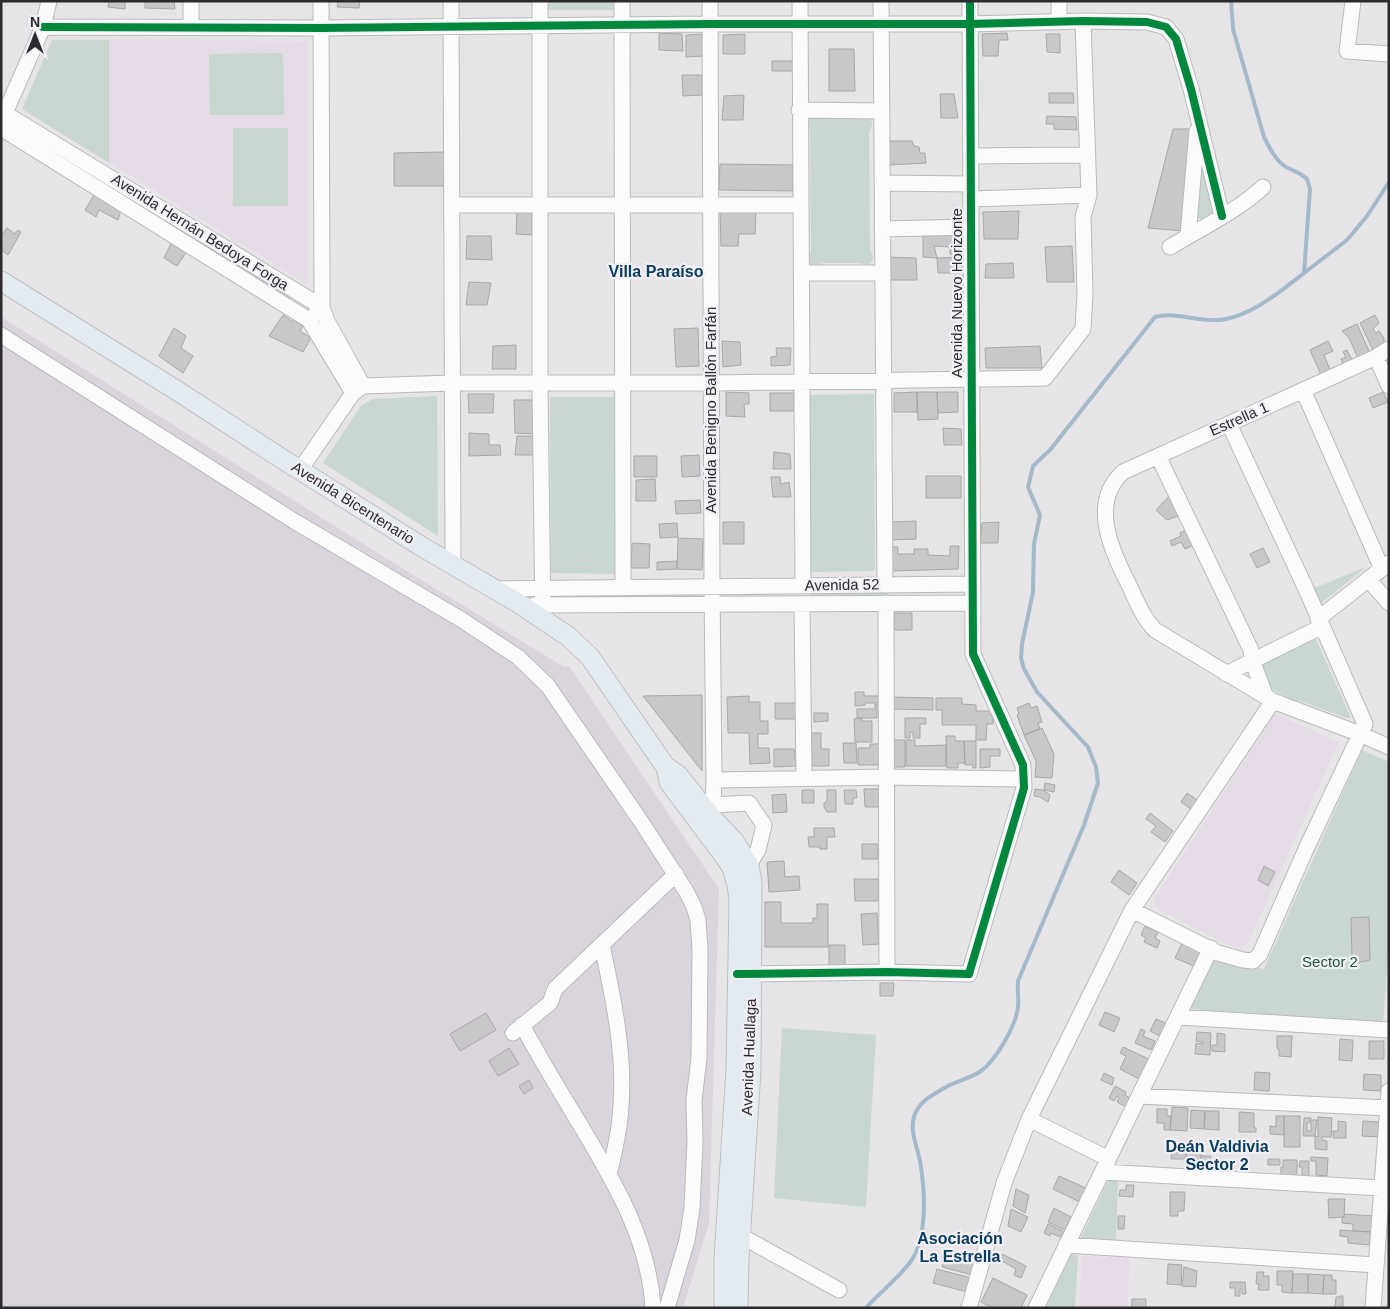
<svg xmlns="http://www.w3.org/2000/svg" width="1390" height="1309" font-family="Helvetica,sans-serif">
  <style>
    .built { fill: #dad5dd }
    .education { fill: #e5dbe6 }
    .green { fill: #c8d7cf }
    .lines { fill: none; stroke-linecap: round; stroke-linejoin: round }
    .stream { stroke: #a4b9ca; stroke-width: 4 }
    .building { fill: #c9c7c9; stroke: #a9a7a9 }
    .minor-casing { stroke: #bab9bb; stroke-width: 17 }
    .major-casing { stroke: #c0bfc0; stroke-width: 21 }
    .minor { stroke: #fbfbfb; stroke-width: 15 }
    .major { stroke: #e3ebf0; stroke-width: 19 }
    .cycleway-casing { stroke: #f3f0f5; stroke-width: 11 }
    .cycleway { stroke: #00873e; stroke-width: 8 }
    .labels { text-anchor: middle; stroke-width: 4.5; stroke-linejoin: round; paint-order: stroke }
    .street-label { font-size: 15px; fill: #2b2a2c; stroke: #f3f0f5 }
    .park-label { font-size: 15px; fill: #1a573c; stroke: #f3f0f5 }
    .neighbourhood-label { font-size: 16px; font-weight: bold; fill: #073d60; stroke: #f3f0f5 }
  </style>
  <rect width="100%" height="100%" fill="#e6e4e7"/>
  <path class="built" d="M1 317 397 565 564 667 569 666 719 889 709 1223 683 1308H1Z"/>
  <path class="education" d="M52 40 308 41V282L305 283 22 109Z
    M1275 714 1339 742 1248 943 1237 949 1155 907 1154 899Z
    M1082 1256 1129 1258 1128 1308H1079Z"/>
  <path class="green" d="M546 1H613V10H546Z
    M52 40H109V163L22 109Z
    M283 53 284 115H210L209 54Z
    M810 117H869C873 123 873 126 869 132L870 251C875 256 873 261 868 265L859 263H822L821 265H812L808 260V255L811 253V249L810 131 808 122Z
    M233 128H288V206H233Z
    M1201 168 1202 169 1214 209 1213 214 1202 220 1197 218Z
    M149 206 292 296 289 301 146 211Z
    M874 394 875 571 810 572 809 395Z
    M437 396 438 536 323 463 361 406 373 399Z
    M550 397H614L615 574 551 573Z
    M1366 567 1320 604 1312 589Z
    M810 591H888V597L810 598Z
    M563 593H696V600L563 599Z
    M1315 637 1351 718H1347L1300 701 1293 700 1270 689 1261 667 1262 664Z
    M1362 750 1389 762 1388 955 1383 1023 1193 1009 1191 1007 1213 961 1264 969Z
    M782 1028 876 1035 866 1207 774 1198Z
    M1109 1179 1118 1180 1116 1240 1081 1238Z
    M1071 1255H1078L1075 1308H1046Z"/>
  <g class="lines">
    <path class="stream" d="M1304 273 1347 240 1367 216 1389 182
      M866 1308C879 1293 900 1277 911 1261 928 1236 925 1190 920 1161 917 1145 907 1126 917 1110 923 1099 936 1093 946 1087 957 1081 971 1078 981 1071 996 1060 1016 1026 1018 1007 1019 998 1017 990 1018 981L1084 825 1098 783 1096 767 1088 747 1037 692 1024 669 1021 658 1022 644 1033 592 1034 544 1040 515 1028 487 1033 466 1050 450 1155 317C1174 312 1193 320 1212 320 1244 322 1280 292 1304 273L1310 189 1307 179C1301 173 1294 171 1286 167 1276 161 1269 147 1264 137L1233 29 1231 1"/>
  </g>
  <path class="building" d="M109 1H125V9L108 7Z
    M145 1H174L175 9 145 8Z
    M338 1H360L359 8 337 7Z
    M659 33 682 34 683 51 659 50Z
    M1007 33 1008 40H999L998 56H983L982 34Z
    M702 34 703 56 686 57V35Z
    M745 34V54H723V35Z
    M1046 34H1060V53L1047 52Z
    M829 49H854L855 91H829Z
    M772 61H794V71H772Z
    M682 75H702V95L683 96Z
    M1049 93H1073L1074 103H1049Z
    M940 94H954L958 118H941Z
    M744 95 743 120H722L724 96Z
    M1047 116 1076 117 1077 130 1054 129V124H1046Z
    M1173 129H1194L1183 231 1148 228Z
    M889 141H912L914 146 919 147 920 153H925L926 163 889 165Z
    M444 152 445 186H394V153Z
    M720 164 793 165V191L719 190Z
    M94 195 121 210 118 220 99 210 96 217 85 210Z
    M720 211 756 212 755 234H739L738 246H721Z
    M1019 211 1018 239H984L983 212Z
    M517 212H532V235L516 234Z
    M7 228 15 234 18 230 21 232 8 255 1 250V236Z
    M959 232V255L950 254V247L934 246 937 258 923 257V234Z
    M467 236H491L492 260 466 259Z
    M171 243 187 251 177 266 164 258Z
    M1072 246 1074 282H1047L1045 247Z
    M888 257 916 258 917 280H888Z
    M961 257V273H938L937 258Z
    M1013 263 1014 278H985L986 264Z
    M469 282 491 283 487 305H466Z
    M283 315 293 322 295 319 305 323 300 331 311 338 303 352 269 336Z
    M1375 315 1379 323 1373 329 1376 333 1379 331 1384 338V345L1373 350 1360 323Z
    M1357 324 1370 353 1358 358 1349 338 1342 331Z
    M174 328 186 336 181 348 193 356 183 373 159 356Z
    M698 328 699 366 676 367 674 329Z
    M722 341 740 342 741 365 723 367Z
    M1328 341 1333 351 1324 355 1331 372 1322 377 1310 350Z
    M516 345V369H492L493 346Z
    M1040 346 1042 368H986L985 348Z
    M776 348H791L790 365 771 366V357L777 356Z
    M1347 350 1353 362 1344 366 1341 359 1346 357 1343 352Z
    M726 392 749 393V404H744L745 417 726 416Z
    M917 392V412H894V393Z
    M917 392H937L938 419 918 420Z
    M937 392H958V412L938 413Z
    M1383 392 1388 402 1373 408 1369 398Z
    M770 393H795V411H770Z
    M468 394H494L493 413H469Z
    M514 400H536L534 434 515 433Z
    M943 428 961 429 962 445H944Z
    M469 433 489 434V445H500L501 455 469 456Z
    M517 436H536V455H515Z
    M774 452 790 454 791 469H773Z
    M699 455 700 476 682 477 681 456Z
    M634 456H657V477H634Z
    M926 476H961V498H926Z
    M771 477H780L781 484 789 482 791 497H773Z
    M655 479 656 501H636V480Z
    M1169 496 1178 516 1167 520 1156 510Z
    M700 500 701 513 676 514 675 501Z
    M916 521V539L891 540V522Z
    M723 522H744V544H723Z
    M999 522 998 543H980L982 523Z
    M677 523 678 537 660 538 659 524Z
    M1186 530 1194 545 1185 549 1181 542 1172 546 1170 541 1181 536 1180 533Z
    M678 538 703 539 702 570 677 569Z
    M632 543 650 544 649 568H631Z
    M950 546H959L958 569 890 571 891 547H898V554H914V549H928V555L950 556Z
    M1263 548 1270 562 1257 568 1250 554Z
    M677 561V569L657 570V562Z
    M894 613H912V630H894Z
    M855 692H864V696H879V703H865V705L855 706Z
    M702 695V771L643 696Z
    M749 696V702H760V721H768V734H758V748H769L770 763 750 764 749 733H728L727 697Z
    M891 697 933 698V710L891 709Z
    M936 698H962V704L976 705V711H993V724H987L986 740H976V725H942V710H936Z
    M775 703H797L799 719H775Z
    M1029 703 1031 708 1037 706 1042 722 1038 723 1040 729 1024 735 1017 715 1019 714 1017 708Z
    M875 704H877V718H857V709H875Z
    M814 713H828V721L814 722Z
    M862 718V721H872V742H855L854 719Z
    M905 718H926V724H920V738H913V732H910V738H905Z
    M1042 728 1054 754 1052 778 1035 777 1036 761 1024 735Z
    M811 733H821V749H829V766H812Z
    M946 736H955V741H964L965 763H958V768H947Z
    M891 740H905V767H891Z
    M906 740H915V746L946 745V766H906Z
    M964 741H976V768H973V765H965Z
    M843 743H856L857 763H844Z
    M870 744H880V765H858V748H870Z
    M774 749H794L796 766 774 767Z
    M980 749H1000V756H990V767L980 768Z
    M1045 783 1055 785 1054 792 1044 790Z
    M864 789H879V807H865Z
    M1035 789 1043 790 1050 795 1048 802 1040 797 1034 796Z
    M802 790H814V803H802Z
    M827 790H836V812H827L824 807V803L827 801Z
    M844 790H856L857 798H853V804H845Z
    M1187 793 1199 801 1192 810 1181 802Z
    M786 794 787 812 773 813 772 795Z
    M1150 813 1173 831 1165 842 1151 832 1156 826 1146 819Z
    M814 828H834L835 837H827V849H820V847H809L808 837H814Z
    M862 844H877L878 859H862Z
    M784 861 785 877 799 876 800 890 769 892 767 862Z
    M1264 866 1275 872 1268 886 1258 880Z
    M1119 870 1137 883 1129 895 1111 882Z
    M854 879H878L879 901H855Z
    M765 902H781V923H813V918H817V904H828V947H765Z
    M877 913 879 944 863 945 861 914Z
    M1369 917 1370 960 1356 963 1352 959 1351 918Z
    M1145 926 1158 932 1155 938 1160 941 1157 948 1144 942 1146 938 1141 935Z
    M1183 941 1201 950 1196 961 1198 963 1196 967 1175 958Z
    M829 945H845V967H829Z
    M880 983H894L893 996H880Z
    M1105 1012 1120 1018 1114 1032 1099 1025Z
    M486 1013 496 1030 460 1051 450 1034Z
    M1156 1019 1168 1024 1162 1037 1150 1031Z
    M1141 1029 1145 1031 1143 1036 1155 1041 1151 1050 1135 1043Z
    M1197 1032 1211 1033 1210 1055 1195 1054 1196 1043 1203 1044V1042L1196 1041Z
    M1217 1033 1225 1034V1052L1212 1051V1045H1217Z
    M1277 1036H1292L1291 1057 1279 1056V1049L1277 1048Z
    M1340 1039 1353 1040 1352 1061 1339 1060Z
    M1369 1041H1384V1059H1369Z
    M1123 1047 1149 1059 1139 1079 1120 1069 1126 1056 1120 1053Z
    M509 1048 519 1064 498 1076 489 1061Z
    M1255 1072 1270 1073 1269 1091 1254 1090Z
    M1104 1073 1114 1078 1112 1085 1101 1080Z
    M1364 1074 1381 1075V1091L1363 1090Z
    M529 1080 533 1088 524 1094 519 1086Z
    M1115 1086 1126 1092 1125 1095 1130 1098 1126 1107 1117 1102 1119 1097 1117 1096 1114 1101 1109 1098Z
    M1172 1107 1188 1108 1187 1131 1170 1130Z
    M1157 1109H1167V1116H1171L1170 1130H1164V1123H1157Z
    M1191 1110 1205 1111 1204 1129 1190 1128Z
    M1205 1111H1219V1130L1204 1129Z
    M1239 1112 1254 1113V1128H1256V1132H1239Z
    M1276 1116H1284V1135L1270 1134V1126L1276 1127Z
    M1284 1116H1300V1147H1284Z
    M1318 1117 1332 1118 1331 1137H1322V1140L1327 1141V1150L1315 1149V1136L1318 1137Z
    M1304 1118H1311L1309 1123H1307V1131H1311V1120H1317L1315 1136H1303Z
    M1338 1121 1346 1122V1138H1333V1131H1338Z
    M1363 1121 1380 1122V1137L1362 1136Z
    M1187 1142 1202 1143 1201 1160 1186 1159Z
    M1172 1152 1186 1153V1159H1171Z
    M1201 1156H1211L1210 1164H1217L1216 1174 1201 1173Z
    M1311 1157 1328 1158 1327 1176 1316 1175V1161H1311Z
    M1268 1159H1280V1165H1268Z
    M1283 1160H1297V1177H1281V1167H1283Z
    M1300 1161H1309V1178L1302 1179V1167H1299Z
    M1059 1176 1088 1189 1082 1203 1053 1189Z
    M1126 1185H1134L1133 1197 1119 1196 1120 1190H1126Z
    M1016 1189 1029 1195 1025 1213 1013 1206Z
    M1170 1192H1185L1184 1211H1178V1216H1170Z
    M1328 1199H1345L1344 1217 1329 1218Z
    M1054 1208 1071 1217 1065 1230 1048 1222Z
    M1011 1209 1028 1217 1021 1232 1008 1226Z
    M1345 1214 1373 1216V1232L1353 1231V1224L1342 1223V1217H1344Z
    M1118 1216H1125L1124 1229H1118Z
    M1048 1224 1063 1231 1060 1237 1051 1233 1050 1236 1044 1233Z
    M1340 1230 1371 1232 1370 1245 1348 1243V1237L1340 1236Z
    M946 1254 980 1262 976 1276 942 1267Z
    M1002 1254 1026 1266 1021 1278 1014 1275 1016 1269 1000 1260Z
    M1168 1264 1182 1265 1181 1285 1167 1284Z
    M1184 1267 1197 1271 1196 1287 1188 1286V1287L1182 1286Z
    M937 1269 975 1279 971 1293 933 1283Z
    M1277 1271H1293L1292 1293 1282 1292V1285H1277Z
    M1257 1272H1264L1263 1276H1269V1290H1258L1259 1284H1256Z
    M1293 1274H1308V1293H1292Z
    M1308 1274 1324 1275 1323 1294 1308 1293Z
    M1324 1275H1332V1280H1336V1294H1323Z
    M993 1278 1027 1295 1021 1308H993L981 1302Z
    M1230 1282H1245L1246 1294H1242V1289H1240V1296H1235V1288H1230Z
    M1340 1296H1343V1308H1335L1336 1297H1340Z
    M1132 1299H1146V1308H1132Z"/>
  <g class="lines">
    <g class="minor-casing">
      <path id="minor" d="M191 1V27
        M451 1 453 564
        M540 1V384L543 619
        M622 1 623 588
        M710 1 712 587 714 780 712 825
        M800 1 803 586
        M881 1 885 584
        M1059 1V22
        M1353 1 1347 51 1389 54
        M43 27 321 28 710 24H970L1083 21 1147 22 1166 27 1176 39 1191 89 1222 216
        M799 110 881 111
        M1 111 322 307 327 321 363 386
        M1 118 5 113 43 27 49 1
        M1 128 309 320 353 393
        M971 156 1087 155
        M882 183 971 184
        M971 199 1089 195
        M452 205H801
        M882 229 971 227
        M1188 236 1197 131
        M1170 247C1201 228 1236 212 1263 187
        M802 273H882
        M316 313 322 307 321 1
        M1 335 294 521 462 620 518 657 548 686 640 820 686 891 694 907 698 920 700 950 699 1058 694 1100 695 1142 692 1208 687 1240 667 1308
        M1389 349 1376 357 1123 472C1088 504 1113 553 1130 587 1137 602 1143 618 1155 630L1273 701 1360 734 1389 747
        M1376 357 1389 386
        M1303 390 1382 569
        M1158 456 1251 650 1252 660 1266 697
        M300 470 353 393 363 386 452 383H711L1045 378 1083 329 1085 294 1083 217 1089 195 1083 21
        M1368 579 1389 603
        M494 589 972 584
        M886 603 887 972
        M534 605 973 603
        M802 605 804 778
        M1318 619 1389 563
        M1226 674 1321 627
        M714 780 887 777 1023 779
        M749 803 764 825 758 850 749 865
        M714 805 749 803
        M1132 910 1218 953 1243 960 1253 961 1260 954 1306 849 1365 724 1306 589 1229 424
        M602 945C613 997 625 1052 621 1105 620 1128 615 1151 609 1174
        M742 974 887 972 969 974 1024 788 1023 765 973 654 970 1
        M1179 1017 1389 1030
        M522 1025C540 1058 559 1090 578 1121 613 1180 649 1238 653 1308
        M513 1033 550 1003 555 989 676 874
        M1139 1096 1388 1108
        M1029 1119 1109 1159
        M1102 1172 1381 1188
        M732 1234 741 1236 839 1290
        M1066 1245 1376 1265
        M969 1308 1004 1183 1029 1119 1132 910 1273 701
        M1036 1308 1211 948
        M1373 1308 1389 1091"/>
    </g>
    <g class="major-casing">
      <path id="major" d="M1 281 176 390 287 462 424 548 520 604 569 637 590 657 665 766 678 775 713 819 734 841 749 865 752 883 751 1070 739 1258 738 1308
        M667 771 669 782 725 857 732 868 737 885 739 899 736 1070 724 1258V1308"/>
    </g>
    <use href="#minor" class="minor"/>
    <use href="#major" class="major"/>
    <g class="cycleway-casing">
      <path id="cycleway" d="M43 27 321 28 710 24H970L1083 21 1147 22 1166 27 1176 39 1191 89 1222 216
        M737 974 887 972 969 974 1024 788 1023 765 973 654 970 1"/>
    </g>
    <use href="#cycleway" class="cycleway"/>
  </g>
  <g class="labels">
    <g class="street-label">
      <text transform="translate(200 232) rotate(32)" y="5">Avenida Hernán Bedoya Forga</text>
      <text transform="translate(957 293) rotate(-90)" y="5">Avenida Nuevo Horizonte</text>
      <text transform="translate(711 410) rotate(-90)" y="5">Avenida Benigno Ballón Farfán</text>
      <text transform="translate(1239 419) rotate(-24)" y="5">Estrella 1</text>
      <text transform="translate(353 503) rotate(32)" y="5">Avenida Bicentenario</text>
      <text transform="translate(842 585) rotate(-1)" y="5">Avenida 52</text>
      <text transform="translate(749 1057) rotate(-88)" y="5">Avenida Huallaga</text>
    </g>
    <g class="park-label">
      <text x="1330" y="967">Sector 2</text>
    </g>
    <g class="neighbourhood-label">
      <text x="656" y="277">Villa Paraíso</text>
      <text x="1217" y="1152">Deán Valdivia<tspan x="1217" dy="18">Sector 2</tspan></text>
      <text x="960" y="1244">Asociación<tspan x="960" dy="18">La Estrella</tspan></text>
    </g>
  </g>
  <rect width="1390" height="1309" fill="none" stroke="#2b2a2c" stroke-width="5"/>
  <g transform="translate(35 35)" stroke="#f3f0f5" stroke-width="4" paint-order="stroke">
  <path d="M0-4L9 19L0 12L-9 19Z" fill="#2b2a2c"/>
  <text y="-8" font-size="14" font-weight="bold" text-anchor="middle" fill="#2b2a2c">N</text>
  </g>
</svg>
